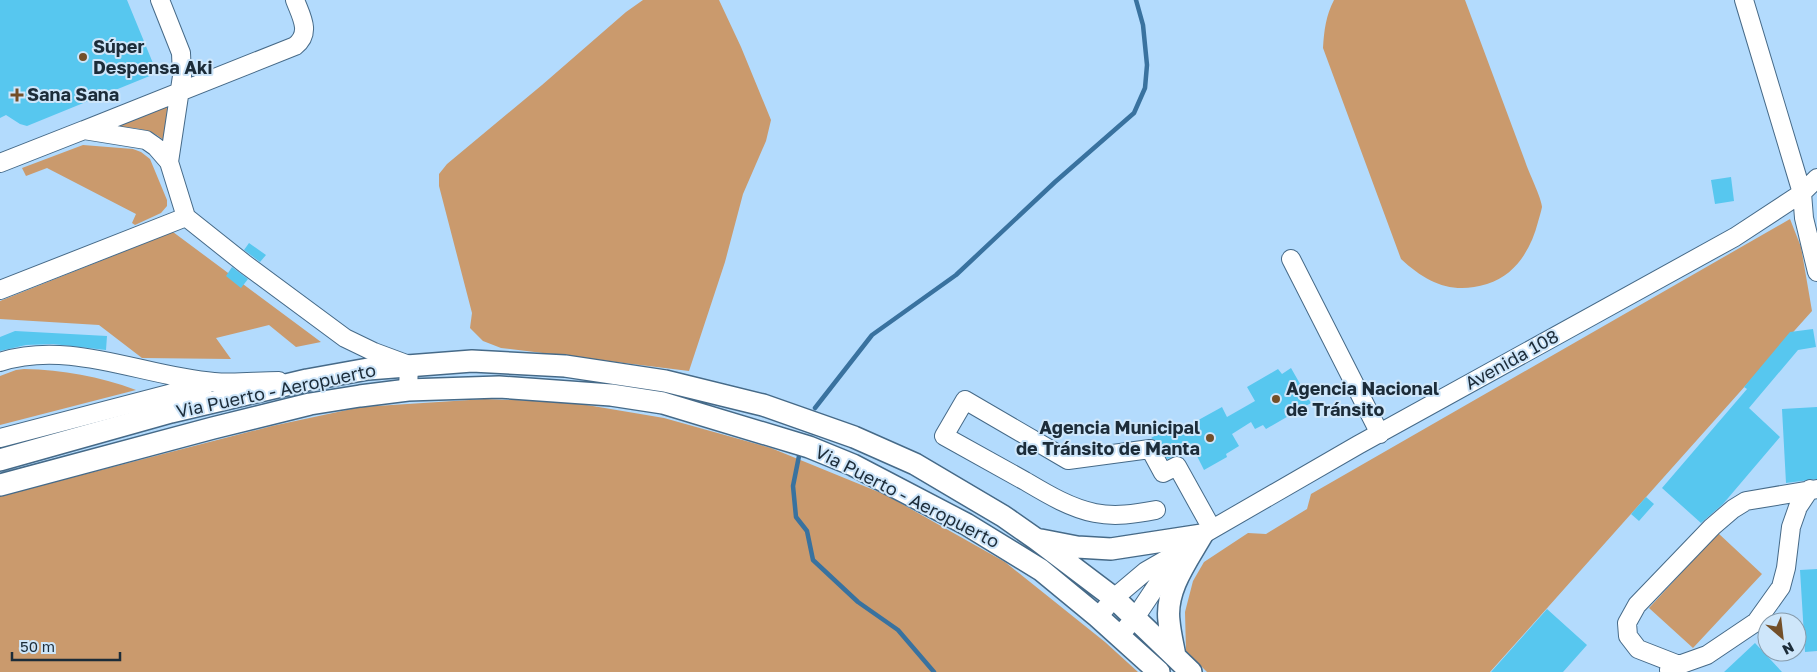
<svg xmlns="http://www.w3.org/2000/svg" width="1817" height="672" font-family="'Golos Text',sans-serif">
  <style>
    .green { fill: #ca9a6d }
    .lines { fill: none; stroke-linecap: round; stroke-linejoin: round }
    .stream { stroke: #39729f; stroke-width: 4.5 }
    .building { fill: #57c7ef }
    .minor-casing { stroke: #466a88; stroke-width: 20 }
    .major-casing { stroke: #466a88; stroke-width: 24 }
    .minor { stroke: #fff; stroke-width: 18 }
    .major { stroke: #fff; stroke-width: 21 }
    .poi-dot { fill: #734f29; stroke: #cee6fa; stroke-width: 2 }
    .labels { text-anchor: middle; stroke-width: 4; stroke-linejoin: round; paint-order: stroke }
    .poi-label { font-size: 18px; font-weight: bold; fill: #1c2c39; stroke: #cee6fa; text-anchor: start }
    .street-label { font-size: 18px; fill: #1c2c39; stroke: #cee6fa }
  </style>
  <rect width="100%" height="100%" fill="#b3dbfd"/>
  <path class="green" d="M643 0H719L741 47 771 120 766 141 743 194 725 262 689 371 501 348 483 341 470 328 472 313 439 186V174L447 164 542 85 626 12Z
    M1334 0H1465C1485 54 1505 107 1525 161 1528 171 1542 199 1542 207 1541 212 1539 218 1538 222 1531 249 1516 275 1487 284 1452 295 1427 283 1401 259L1323 48C1324 31 1326 15 1334 0Z
    M167 107 166 142C151 128 136 128 116 127Z
    M83 145 133 149 141 152 150 159 167 200V206L161 213 135 225 132 223 136 214 47 168 26 176 22 168Z
    M1790 219 1801 247 1812 311 1490 672H1207L1186 651 1185 612 1193 581 1204 562 1248 533 1266 534 1307 509 1311 494Z
    M173 232 321 342 296 347 269 325 216 338 231 359 142 358 99 325 0 319V301Z
    M24 369C64 370 98 376 136 390L0 425V376L16 370Z
    M485 399 569 402 664 418 771 448 886 495 1005 562 1105 642 1138 672H0V496L272 426 361 407Z
    M1718 533 1762 574 1693 648 1649 608Z"/>
  <g class="lines">
    <path class="stream" d="M815 408 872 335 956 275 1055 182 1134 113 1145 88 1147 65 1143 25 1136 0
      M799 456 793 486 796 517 807 531 813 560 858 602 898 630 934 672"/>
  </g>
  <path class="building" d="M0 0H127L157 73 27 126 20 124 6 115 0 118Z
    M1731 177 1734 201 1715 204 1711 180Z
    M249 243 266 255 260 262 244 250Z
    M232 267 248 279 241 288 226 276Z
    M1813 329 1816 347 1798 350 1749 408 1780 437 1723 504 1701 523 1662 488 1747 389 1744 387 1790 332Z
    M15 331 107 336 106 350 53 344 26 345 0 351V337Z
    M1291 368 1311 403 1266 429 1263 425 1255 429 1251 422 1232 434 1239 446 1226 454 1227 457 1204 470 1196 454 1193 456 1190 450 1167 459 1159 443 1151 438 1169 428 1173 434 1222 407 1227 417 1255 401 1247 387 1278 369 1282 374Z
    M1817 407V479L1786 483 1782 409Z
    M1646 497 1654 504 1639 521 1631 514Z
    M1817 569V651L1805 652 1800 570Z
    M1547 609 1587 645 1563 672H1491Z
    M1755 643 1782 672H1724Z"/>
  <g class="lines">
    <g class="minor-casing">
      <path id="minor" d="M160 0 181 53 182 76 169 162
        M1744 0 1802 193 1804 218 1817 272
        M84 130 295 46C312 33 301 16 295 0
        M0 163 84 130 146 140 156 147 169 162 186 217 245 264 345 338 374 352 409 365 408 390
        M1291 259 1380 434
        M0 290 186 217
        M0 362C70 339 145 377 214 382 235 384 257 381 279 381
        M0 438 207 384
        M1156 510C1135 514 1115 517 1095 513 1070 508 1047 494 1025 481 998 466 971 451 944 436L965 400 1068 460 1150 449 1163 473 1177 466 1212 529
        M1098 617 1114 598 1146 571 1179 552 1202 535 1358 445 1735 237 1802 193 1817 178
        M1119 636 1135 618 1177 555
        M1679 665 1638 649 1628 636 1627 623 1637 605 1712 527 1733 509 1746 501 1817 489
        M1669 670 1679 665 1707 655 1756 622 1781 587 1786 568 1791 527 1798 507 1810 489"/>
    </g>
    <g class="major-casing">
      <path id="major" d="M0 460 171 412 307 380 368 369 472 361 565 366 665 381 763 405 854 437 915 464 1003 516 1036 539 1114 598 1191 672
        M0 485 213 428 310 404 360 396 408 390 499 387 611 395 663 403 809 447 853 465 966 524 1041 570 1098 617 1159 672
        M1041 540 1077 547 1111 549 1202 535
        M1175 656C1173 645 1170 633 1169 621 1165 590 1187 561 1202 535"/>
    </g>
    <use href="#minor" class="minor"/>
    <use href="#major" class="major"/>
  </g>
  <g class="poi-dot">
    <circle cx="83" cy="57" r="5"/>
    <path d="M14.5 87.5h5v5h5v5h-5v5h-5v-5h-5v-5h5z"/>
    <circle cx="1276" cy="399" r="5"/>
    <circle cx="1210" cy="438" r="5"/>
  </g>
  <g class="labels">
    <g class="poi-label">
      <text x="93" y="53">Súper<tspan x="93" dy="21">Despensa Aki</tspan></text>
      <text x="27" y="101">Sana Sana</text>
      <text x="1286" y="395">Agencia Nacional<tspan x="1286" dy="21">de Tránsito</tspan></text>
      <text x="1200" y="434" text-anchor="end">Agencia Municipal<tspan x="1200" dy="21">de Tránsito de Manta</tspan></text>
    </g>
    <g class="street-label">
      <text transform="translate(1512 360) rotate(-29)" y="6">Avenida 108</text>
      <text transform="translate(276 391) rotate(-12)" y="6">Via Puerto - Aeropuerto</text>
      <text transform="translate(907 497) rotate(27)" y="6">Via Puerto - Aeropuerto</text>
    </g>
  </g>
  <g transform="translate(1782 637) rotate(152)"><circle r="24" fill="#cee6fa" stroke="#879cad"/>
  <path d="M0-4L9 19L0 12L-9 19Z" fill="#734f29"/>
  <text y="-8" font-size="14" font-weight="bold" text-anchor="middle" fill="#1c2c39">N</text>
  </g>
  <path d="M12 652v8h108v-8" fill="none" stroke="#1c2c39" stroke-width="2.5"/>
  <text x="20" y="652" font-size="15" fill="#1c2c39" stroke="#cee6fa" stroke-width="4" paint-order="stroke">50 m</text>
</svg>
